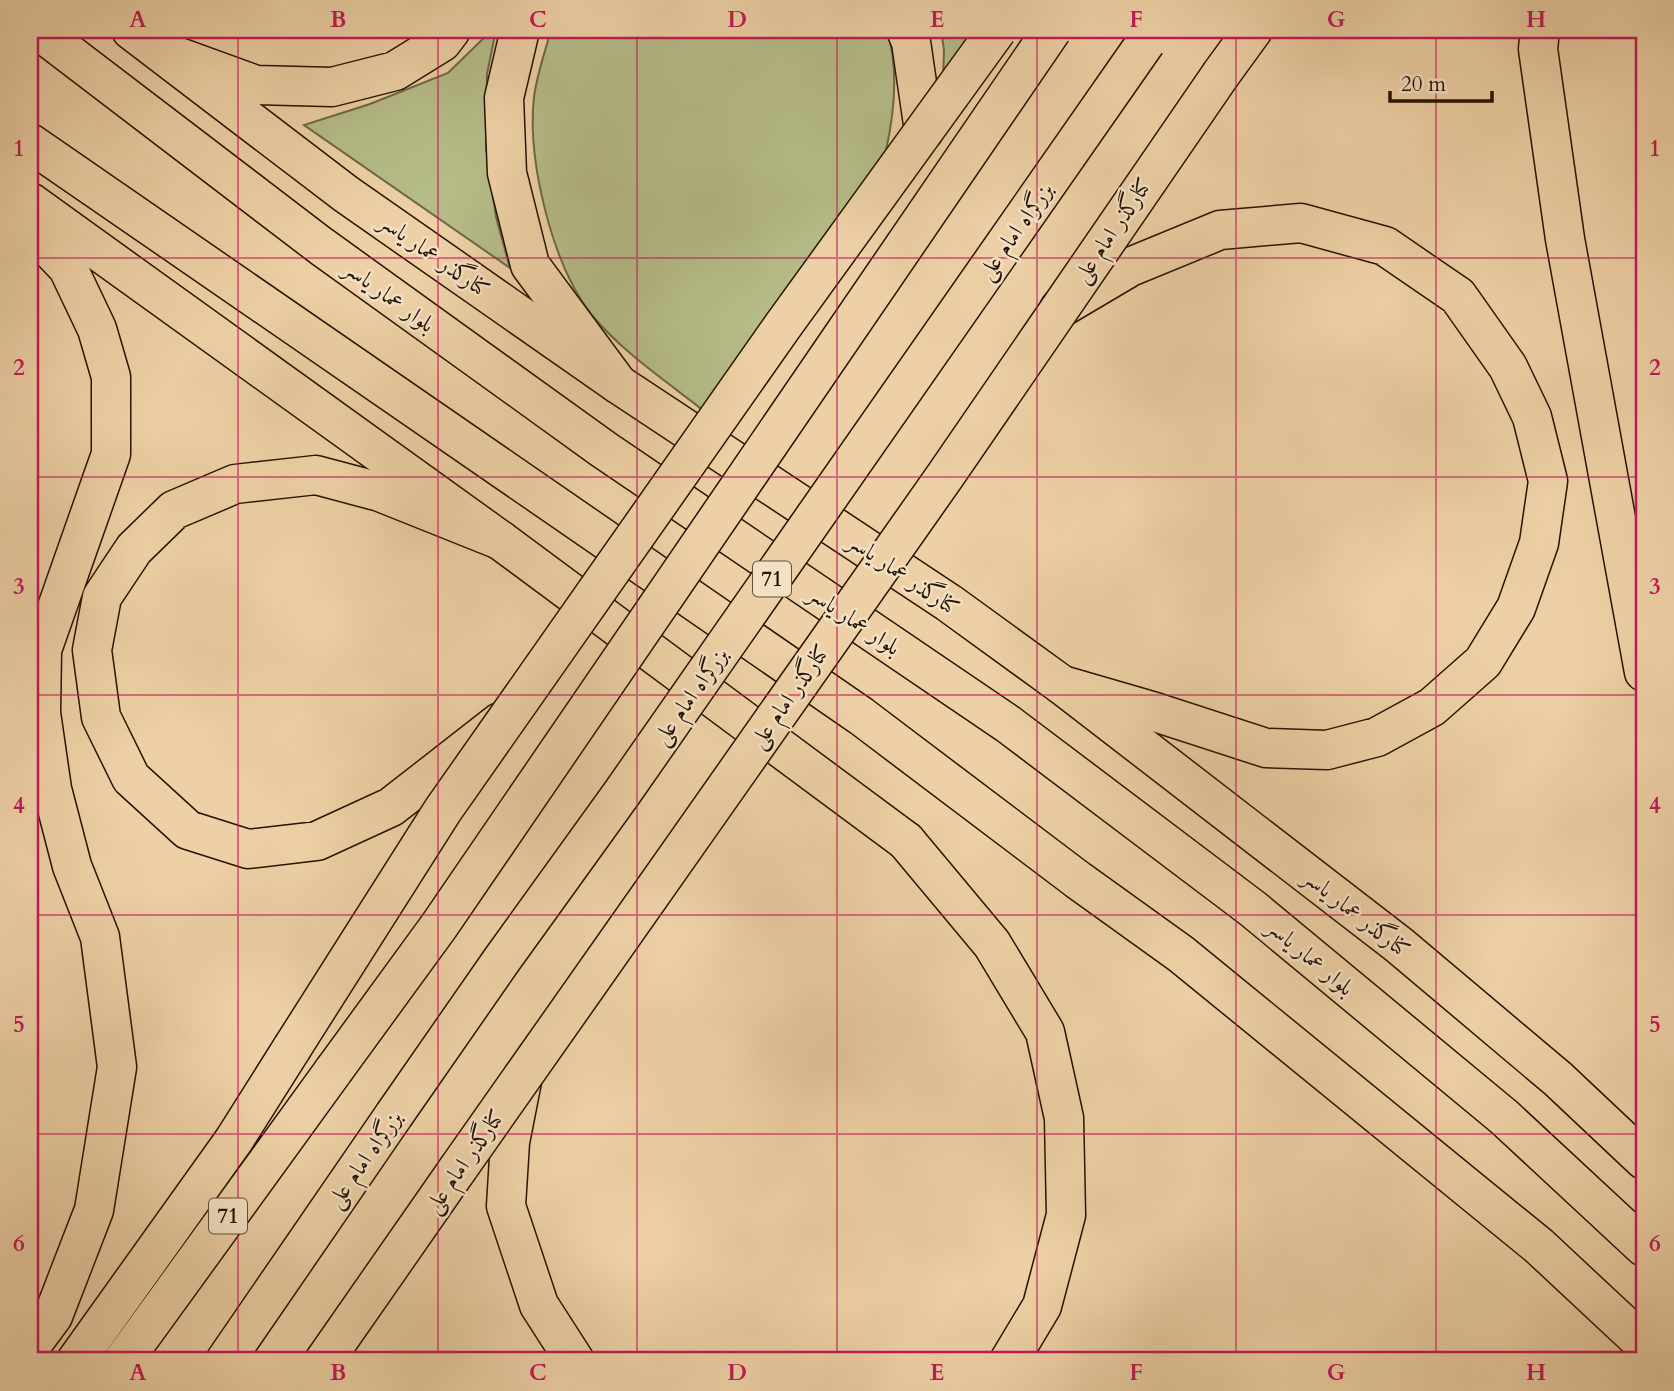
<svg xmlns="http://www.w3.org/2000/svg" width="1674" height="1391" font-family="Cardo,Amiri,serif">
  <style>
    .green { fill: #b5bc88; stroke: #6d6844; stroke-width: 2 }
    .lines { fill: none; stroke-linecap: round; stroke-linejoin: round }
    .primary-casing { stroke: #251300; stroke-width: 41 }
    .trunk-casing { stroke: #251300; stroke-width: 41 }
    .primary { stroke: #edd0a5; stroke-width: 38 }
    .trunk { stroke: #edd0a5; stroke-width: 38 }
    .trunk-bridge-casing { stroke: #251300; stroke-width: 41; stroke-linecap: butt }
    .trunk-bridge { stroke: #edd0a5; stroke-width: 38 }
    .grid { fill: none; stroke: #c2185b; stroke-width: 2; stroke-opacity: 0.55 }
    .labels { text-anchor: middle; stroke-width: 5; stroke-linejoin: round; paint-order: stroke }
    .shield { fill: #f3e0c4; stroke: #63503b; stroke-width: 2 }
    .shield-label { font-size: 21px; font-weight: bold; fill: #251300 }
    .street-label { font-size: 23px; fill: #251300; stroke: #f3e0c4 }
    .neatline { fill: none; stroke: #c2185b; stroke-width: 2.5 }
    .grid-label { font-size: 23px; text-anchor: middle; font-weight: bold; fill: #c2185b }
  </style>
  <rect width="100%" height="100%" fill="#edd0a5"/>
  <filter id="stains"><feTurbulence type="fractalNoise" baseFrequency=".00286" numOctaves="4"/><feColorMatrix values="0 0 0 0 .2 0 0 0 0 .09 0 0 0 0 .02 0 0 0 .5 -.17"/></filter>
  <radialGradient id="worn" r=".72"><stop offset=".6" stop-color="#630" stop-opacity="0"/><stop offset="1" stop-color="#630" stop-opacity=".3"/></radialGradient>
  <path class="green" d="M492 30H496L487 74 486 148 496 217 510 268 304 125 370 104 448 73Z
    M551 30H887C899 69 895 110 886 150L704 411C666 381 622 352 591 314 552 264 527 160 534 97 537 74 545 52 551 30Z
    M941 30H977L943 80 944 50Z"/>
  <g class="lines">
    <g class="primary-casing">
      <path id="primary" d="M38 30 321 246 603 449 1008 724 1253 909 1504 1117 1644 1247
        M131 30 346 194 618 384 949 603 1062 685 1399 945 1558 1079 1644 1160
        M30 143 861 716 1078 880 1181 954 1539 1246 1644 1344
        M30 202 500 540 906 841"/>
    </g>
    <g class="trunk-casing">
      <path id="trunk" d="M520 30 504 98 507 173 530 265 618 384
        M906 30 911 42 924 131
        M1540 30 1538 49 1565 239 1644 672
        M157 49 256 85 332 87 395 71 442 42 451 30
        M1221 74 1253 30
        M30 228 68 268 97 329 111 377V454L42 650 41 713 52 789 72 866 100 937 117 1067 94 1210 53 1316 30 1347
        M1059 309 1130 267 1220 230 1301 223 1385 246 1458 296 1508 367 1532 417 1548 481 1539 543 1516 608 1483 662 1432 707 1377 737 1327 750 1266 748 1155 712 1062 685
        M500 540 380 492 316 475 235 484 174 510 134 549 102 597 92 650 101 717 131 778 188 830 248 849 317 841 391 807 500 722
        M906 841 992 944 1045 1032 1064 1118 1066 1215 1042 1306 1009 1361
        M523 1076 510 1142 506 1206 539 1305 575 1361
        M76 1361 234 1140 292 1048
        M123 1361 334 1070
        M225 1361 394 1115
        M324 1361 457 1170"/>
    </g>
    <use href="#primary" class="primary"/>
    <use href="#trunk" class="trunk"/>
    <g class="trunk-bridge-casing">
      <path id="trunk-bridge" d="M292 1048 443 810 782 327 997 30
        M334 1070 439 926 1052 30
        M394 1115 501 961 622 793 1146 42
        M457 1170 945 476 1221 74"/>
    </g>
    <use href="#trunk-bridge" class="trunk-bridge"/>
  </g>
  <path class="grid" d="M238 30V1361M438 30V1361M637 30V1361M837 30V1361M1037 30V1361M1236 30V1361M1436 30V1361M30 258H1644M30 477H1644M30 695H1644M30 915H1644M30 1134H1644"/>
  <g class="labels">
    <g class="shield">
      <rect x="753" y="561.5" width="38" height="35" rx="5"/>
      <rect x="209" y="1198.5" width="38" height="35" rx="5"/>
    </g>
    <g class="shield-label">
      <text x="772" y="586">71</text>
      <text x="228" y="1223">71</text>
    </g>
    <g class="street-label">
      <text transform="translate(1112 230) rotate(-56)" y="8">کنارگذر امام علی</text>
      <text transform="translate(1015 231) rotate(-55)" y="8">بزرگراه امام علی</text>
      <text transform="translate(435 255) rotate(35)" y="8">کنارگذر عمار یاسر</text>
      <text transform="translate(390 296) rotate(36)" y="8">بلوار عمار یاسر</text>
      <text transform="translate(904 574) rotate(34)" y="8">کنارگذر عمار یاسر</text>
      <text transform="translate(855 620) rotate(34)" y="8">بلوار عمار یاسر</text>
      <text transform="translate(690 696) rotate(-55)" y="8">بزرگراه امام علی</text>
      <text transform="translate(789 696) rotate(-55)" y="8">کنارگذر امام علی</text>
      <text transform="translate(1357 913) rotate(38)" y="8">کنارگذر عمار یاسر</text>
      <text transform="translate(1311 957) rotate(40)" y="8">بلوار عمار یاسر</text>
      <text transform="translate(364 1159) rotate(-55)" y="8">بزرگراه امام علی</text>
      <text transform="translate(464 1161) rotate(-55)" y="8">کنارگذر امام علی</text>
    </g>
  </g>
  <rect width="1674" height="1391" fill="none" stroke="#edd0a5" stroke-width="77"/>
  <path d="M1390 91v10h102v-10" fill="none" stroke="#251300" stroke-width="3.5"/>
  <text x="1401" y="91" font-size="21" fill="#251300" stroke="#f3e0c4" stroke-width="5" paint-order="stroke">20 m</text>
  <rect x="38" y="38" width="1598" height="1314" class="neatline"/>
  <g class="grid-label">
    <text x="138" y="27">A</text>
    <text x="338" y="27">B</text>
    <text x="538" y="27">C</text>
    <text x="737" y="27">D</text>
    <text x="937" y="27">E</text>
    <text x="1136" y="27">F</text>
    <text x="1336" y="27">G</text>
    <text x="1536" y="27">H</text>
    <text x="19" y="156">1</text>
    <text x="1655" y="156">1</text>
    <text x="19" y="375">2</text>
    <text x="1655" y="375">2</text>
    <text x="19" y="594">3</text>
    <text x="1655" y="594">3</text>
    <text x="19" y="813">4</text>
    <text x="1655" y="813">4</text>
    <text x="19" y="1032">5</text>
    <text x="1655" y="1032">5</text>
    <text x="19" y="1251">6</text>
    <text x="1655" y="1251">6</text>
    <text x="138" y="1380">A</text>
    <text x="338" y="1380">B</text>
    <text x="538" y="1380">C</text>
    <text x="737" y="1380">D</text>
    <text x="937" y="1380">E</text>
    <text x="1136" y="1380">F</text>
    <text x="1336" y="1380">G</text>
    <text x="1536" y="1380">H</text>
  </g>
  <rect width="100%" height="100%" filter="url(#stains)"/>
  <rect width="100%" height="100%" fill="url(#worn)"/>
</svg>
